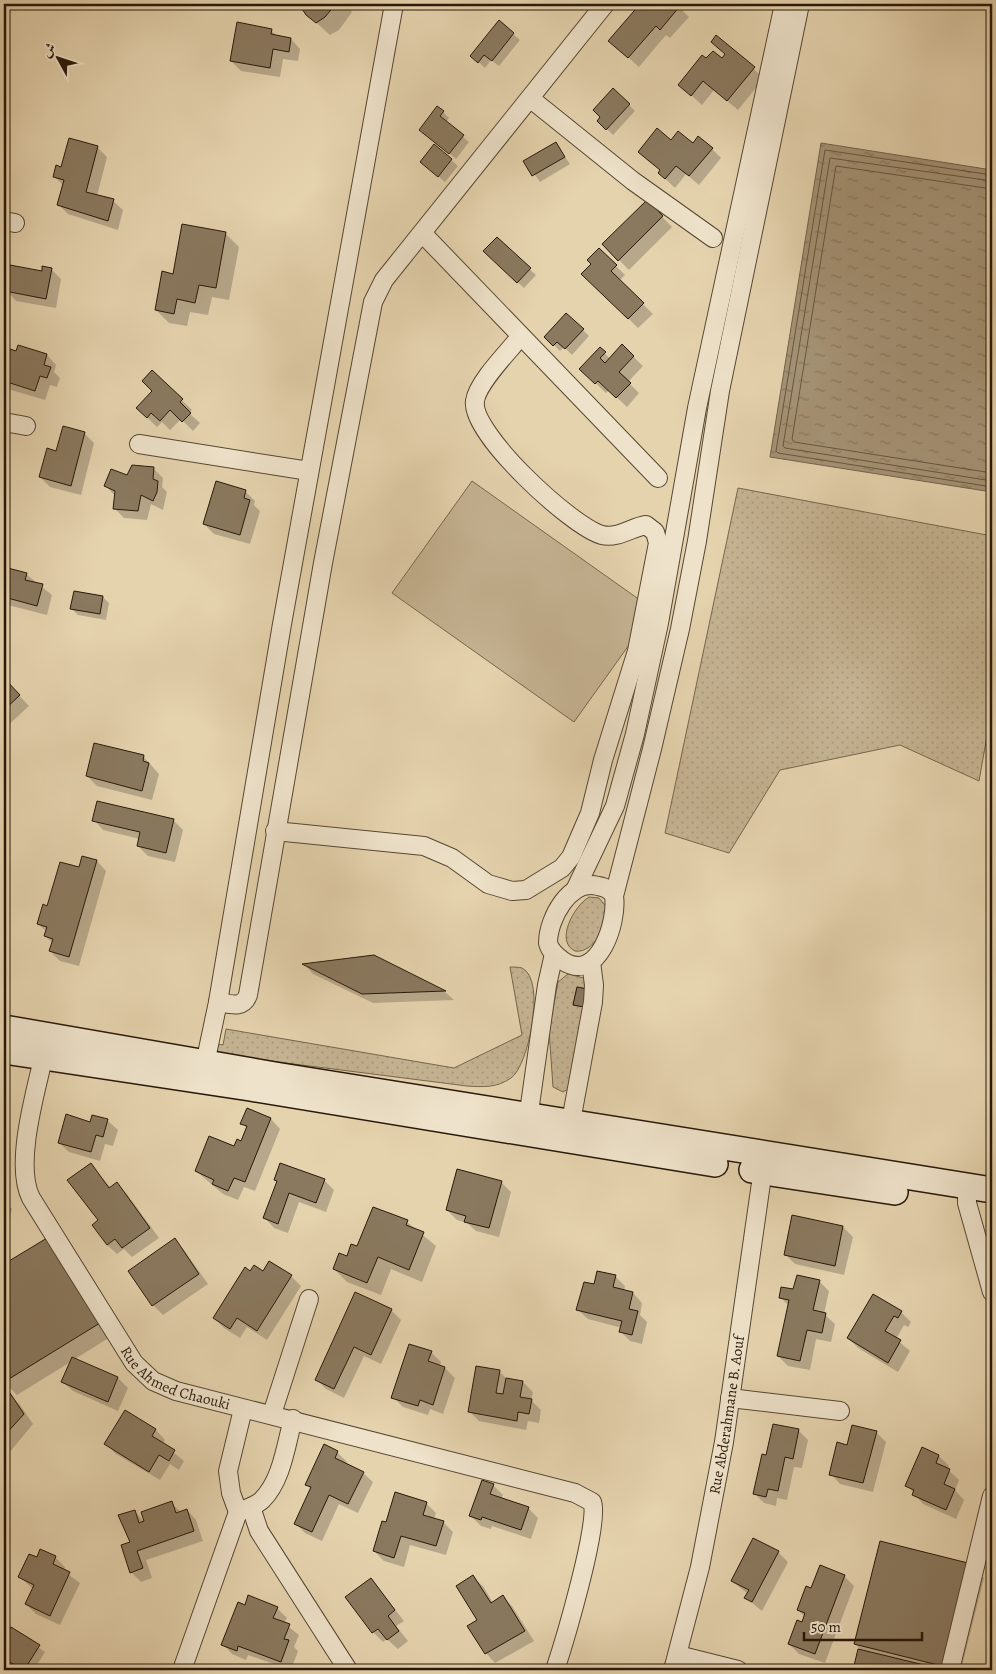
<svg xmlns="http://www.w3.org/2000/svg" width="996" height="1674" font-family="Alegreya,Amiri,serif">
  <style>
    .green { fill: url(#green-dots); stroke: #76664e }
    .pitch { fill: #c5b392; stroke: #76664e }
    .water { fill: url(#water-ripples); stroke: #73624a }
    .shadow { fill: #0003 }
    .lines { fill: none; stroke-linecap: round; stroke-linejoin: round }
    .shore { stroke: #665640; stroke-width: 1 }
    .building { fill: #8a795f; stroke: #281809 }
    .street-casing { stroke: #574732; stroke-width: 20 }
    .secondary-casing { stroke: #281809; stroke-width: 28 }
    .street { stroke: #eee2ca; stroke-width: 18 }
    .secondary { stroke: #eee2ca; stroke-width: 25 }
    .labels { text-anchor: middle; stroke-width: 4; stroke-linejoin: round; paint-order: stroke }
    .street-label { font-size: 15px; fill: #281809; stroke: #eee2ca }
  </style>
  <defs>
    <pattern id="green-dots" width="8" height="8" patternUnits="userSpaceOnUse" patternTransform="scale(1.25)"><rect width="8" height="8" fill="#c5b392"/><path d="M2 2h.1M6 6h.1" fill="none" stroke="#a9997d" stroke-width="1.8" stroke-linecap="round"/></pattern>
    <pattern id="water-ripples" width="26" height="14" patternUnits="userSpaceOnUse" patternTransform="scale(1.25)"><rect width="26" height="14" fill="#a59376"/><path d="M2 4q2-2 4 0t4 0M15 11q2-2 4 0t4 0" fill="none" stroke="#86775f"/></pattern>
  </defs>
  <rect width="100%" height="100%" fill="#e5d3ae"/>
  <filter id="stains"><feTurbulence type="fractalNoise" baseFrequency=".004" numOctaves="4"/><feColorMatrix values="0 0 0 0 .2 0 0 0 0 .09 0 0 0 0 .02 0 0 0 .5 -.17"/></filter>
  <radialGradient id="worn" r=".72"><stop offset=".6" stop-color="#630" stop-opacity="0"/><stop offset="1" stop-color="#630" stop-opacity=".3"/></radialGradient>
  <path class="green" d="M738 488 992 536V708L979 781 900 745 780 770 729 853 665 833Z
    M589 897 599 898 605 905C609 922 595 954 575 951 554 941 575 905 589 897Z
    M510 967C513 967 519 967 522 968 547 980 528 1067 511 1078 497 1088 483 1087 467 1086L215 1054 217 1044 223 1045 226 1029 454 1068 522 1035Z
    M568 974 584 978 587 989 577 987 573 1005 584 1007 568 1089 563 1092 553 1087 549 1030 558 982Z"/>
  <path class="pitch" d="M472 481 654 610 574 722 392 593Z"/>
  <path class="water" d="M821 143 992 170V492L770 457Z"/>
  <path class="shadow" d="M301 4H347L352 12 339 30 330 35 307 14Z
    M642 4H688L682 10 689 17 670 38 666 35 639 67 610 41Z
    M271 30 278 37 291 39 300 49 298 61 283 59 280 77 241 71 231 61Z
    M513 34 520 40 499 66 491 60 485 68 472 56Z
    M716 37 764 78 738 110 714 90 702 105 680 85 707 60H722L726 54Z
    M629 105 635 111 613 135 605 127Z
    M443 112 449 118 446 122 469 142 456 159 420 130Z
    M671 142 712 149 721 158 699 185 686 174 675 188 659 173 661 171 639 152Z
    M556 144 570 164 540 182 525 161Z
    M435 146 458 166 445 182 421 162Z
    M97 147 107 157 97 196 113 201 123 210 118 230 68 214 58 204 63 185 54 176 62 168Z
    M647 201 672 227 629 270 603 244Z
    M183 226 226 234 239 247 229 300 212 297 208 315 190 312 187 326 169 323 156 310 174 275Z
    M497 239 536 275 524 288 491 258Z
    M599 249 625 275 619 281 653 314 638 328 583 274 592 264Z
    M51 269 61 279 56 308 16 301 7 291Z
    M583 330 589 336 572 355 564 347 560 351 546 337Z
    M622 346 643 366 628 382 639 393 627 407 609 390 606 393 581 369 600 348 610 359Z
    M7 349 47 355 56 365 54 372 60 378 57 387 50 385 45 400 8 389 4 384V361Z
    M152 371 192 410 189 413 200 423 193 431 181 419 170 430 162 422 157 427 137 408 154 391Z
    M84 433 94 443 81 495 50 487 40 477 57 453Z
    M153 468 163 478 162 487 167 492 163 510 151 504 147 520 124 518 114 508 115 496 106 486Z
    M245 491 255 501 254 505 260 511 250 544 214 534 204 524Z
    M4 568 26 574 52 595 47 615 4 604Z
    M103 597 109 603 106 620 78 615 72 609Z
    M4 679 29 706 4 729Z
    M144 757 159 774 152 800 97 786 87 776Z
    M94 820H173L183 830 175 862 148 856 138 846 140 839 103 830Z
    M97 861 106 871 79 966 60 961 50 951 53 943 45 936 47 932 38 924 48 907 80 868Z
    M374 956 445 992 454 1000 373 1003 313 974 305 965Z
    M247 1110 271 1119 280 1129 255 1191 244 1187 238 1200 223 1194 196 1171 242 1142 248 1129 242 1123Z
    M93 1116 108 1121 118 1130 113 1146 105 1144 100 1161 69 1152 59 1143 91 1124Z
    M91 1165 111 1188 117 1184 127 1194 159 1238 132 1257 124 1249 117 1254 107 1245 100 1221Z
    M275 1179 324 1180 334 1190 326 1212 299 1202 288 1233 274 1228 265 1218 278 1182Z
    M501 1182 511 1192 499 1237 476 1231 467 1223 457 1220 447 1210Z
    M4 1201 12 1209 5 1236H4Z
    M407 1222 436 1246 422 1282 391 1269 381 1295 347 1282 334 1269 358 1248Z
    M843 1227 853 1237 844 1275 795 1264 785 1254Z
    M47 1239 112 1336 75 1359 118 1378 128 1388 118 1411 73 1391 63 1382 72 1361 17 1395 4 1382V1266Z
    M175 1240 184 1250 208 1284 163 1315 153 1305Z
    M270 1262 291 1276 301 1286 267 1340 247 1327 240 1338 224 1328 214 1318 250 1272H264Z
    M615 1276 625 1286 624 1291 633 1293 642 1303 640 1315 647 1322 642 1344 630 1341 621 1332 622 1328 588 1319 578 1310 595 1285Z
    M819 1281 829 1291 824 1314 835 1324 831 1342 816 1339 810 1370 788 1366 778 1356 789 1306 780 1297Z
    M391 1310 401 1320 381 1364 364 1356 344 1398 326 1389 316 1379Z
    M901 1312 911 1322 908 1327 904 1325 896 1339 910 1351 898 1372 858 1348 848 1338Z
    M431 1352 441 1362 440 1366 445 1368 455 1378 443 1414 430 1409 428 1415 403 1407 393 1397Z
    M499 1371 507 1379 523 1382 533 1392 531 1400 541 1410 539 1423 528 1421 526 1430 479 1421 469 1411Z
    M4 1389 20 1405 33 1424 4 1459Z
    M156 1430 165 1440 163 1444 184 1461 179 1470 170 1464 160 1480 116 1454 106 1444Z
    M799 1431 808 1440 802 1468 794 1467 787 1500 777 1498 776 1506 764 1503 755 1494 767 1457Z
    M876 1432 886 1442 873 1492 840 1484 831 1474 848 1446Z
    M923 1449 939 1456 949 1466 947 1469 959 1480 955 1490 964 1500 956 1519 923 1504 907 1485Z
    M337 1452 347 1462 346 1464 363 1473 373 1482 358 1513 339 1504 322 1541 305 1533 295 1523 311 1489 306 1484Z
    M493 1485 503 1495 501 1499 528 1508 538 1518 531 1539 492 1526 491 1529 481 1526 471 1516Z
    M171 1503 181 1512 187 1510 196 1520 203 1541 146 1560 152 1578 141 1582 131 1572 132 1543 120 1516 134 1511 145 1522Z
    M426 1503 436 1513 434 1520 443 1522 453 1532 446 1555 410 1545 404 1567 384 1561 374 1551 387 1524Z
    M754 1540 778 1552 788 1562 762 1611 746 1598 748 1594 732 1581Z
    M55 1557 65 1567 64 1571 80 1583 60 1625 36 1614 26 1604 33 1589 20 1577 37 1559Z
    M971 1565 984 1578 961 1670H854L859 1651 863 1652 855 1644Z
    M844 1576 854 1586 825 1663 799 1654 789 1644 805 1617 798 1610 812 1590Z
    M473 1577 483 1586 493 1603 502 1597 512 1606 534 1641 495 1663 486 1653Z
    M371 1579 404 1621 396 1626 408 1641 398 1649 387 1639 383 1642 373 1632 347 1597Z
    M277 1608 287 1618 284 1623 299 1635 294 1647 298 1651 291 1670 248 1655 246 1660 232 1654 223 1644Z
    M11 1629 45 1652 34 1670H20L4 1661V1642Z"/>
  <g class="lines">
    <path class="shore" d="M992 175 825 150 776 451 778 453 992 487
      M992 181 830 158 783 446 785 448 992 481
      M992 189 836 166 792 439 794 442 992 473"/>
  </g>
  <path class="building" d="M299 4H336L325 17 316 23 306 15Z
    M640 4H677L680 6 660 30 656 26 628 58 608 41Z
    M499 20 514 33 492 61 484 55 478 63 470 56Z
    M237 22 272 29 271 34 291 38 289 52 273 49 270 68 230 61Z
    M716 35 755 67 727 101 703 81 691 96 678 85 702 55 706 58 713 51 722 58 725 54 711 42Z
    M613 88 630 104 606 130 597 121 600 117 593 110Z
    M437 106 444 111 440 116 464 135 449 154 419 130Z
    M657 128 671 140 678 131 693 143 698 136 713 148 689 176 676 166 665 179 658 173 660 170 638 152Z
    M69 138 98 146 86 192 114 199 108 221 57 205 64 180 53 177 56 165 61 167Z
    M556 142 565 157 532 176 523 161Z
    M434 144 452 159 438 177 420 162Z
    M647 200 663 216 618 261 602 244Z
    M182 224 226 232 216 288 199 285 195 303 177 299 174 314 155 310 162 271 173 274Z
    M497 237 531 268 517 283 483 251Z
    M599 248 617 265 611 271 644 303 628 319 581 274 591 264 587 260Z
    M10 265 42 271V266L52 268 46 299 5 291Z
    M566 313 584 329 565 349 557 342 553 346 544 337Z
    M622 344 634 356 619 372 631 383 616 398 598 381 595 384 579 369 600 347 606 352 600 358 605 363Z
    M18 345 47 354 44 365 51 367 47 378 40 376 35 391 4 381V357L7 348 16 351Z
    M152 370 183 399 180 402 191 413 182 422 170 410 160 421 151 413 147 418 136 408 152 391 142 381Z
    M63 426 85 432 71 486 39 477 47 448 56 451Z
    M132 465 154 467 153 479 158 481 157 492 153 501 141 495 138 511 113 509 115 491 104 486 111 469 127 475Z
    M216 481 246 490 244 498 250 500 240 535 203 524Z
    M4 567 27 573 25 580 43 584 37 606 4 597Z
    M74 591 103 596 100 614 70 609Z
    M4 678 20 695 4 710Z
    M94 743 144 755 143 761 149 763 142 791 86 776Z
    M97 801 174 819 166 853 137 846 140 832 92 821Z
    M82 856 97 860 69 957 49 951 53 939 44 936 47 927 37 924 43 904 47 906 60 862 79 867Z
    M374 955 446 991 362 994 302 964Z
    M577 987 587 989 584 1007 573 1005Z
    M247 1108 271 1118 245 1182 234 1178 228 1191 212 1184 214 1180 195 1171 209 1136 234 1146 237 1139 241 1141 247 1126 240 1124Z
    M66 1114 90 1122 92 1115 108 1119 103 1137 96 1135 91 1152 58 1143Z
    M91 1163 109 1188 117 1182 150 1228 122 1248 115 1239 107 1245 92 1225 98 1220 67 1180Z
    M280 1163 325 1179 316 1203 289 1193 278 1224 263 1218 277 1181 274 1180Z
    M457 1169 502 1181 489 1228 464 1222 466 1216 446 1210Z
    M373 1207 408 1220 406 1225 424 1232 409 1270 378 1257 367 1283 333 1269 339 1253 347 1256 351 1244 357 1246Z
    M792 1215 843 1226 835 1266 784 1255Z
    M47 1238 100 1323 4 1382V1264Z
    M175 1238 199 1274 152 1306 128 1271Z
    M269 1261 292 1275 257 1331 237 1318 230 1329 213 1318 245 1267 250 1271 254 1265 263 1271Z
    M597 1271 616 1275 613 1287 633 1292 629 1309 638 1311 632 1335 619 1332 622 1321 576 1310 584 1282 594 1284Z
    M797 1275 820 1280 813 1310 826 1313 822 1333 807 1330 800 1361 777 1356 789 1300 779 1298 781 1287 793 1289Z
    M355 1292 392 1309 371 1355 354 1347 334 1389 315 1380Z
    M873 1294 902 1311 898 1318 894 1316 885 1331 901 1340 888 1363 847 1338Z
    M409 1344 432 1351 428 1361 445 1367 433 1405 420 1400 418 1406 391 1398Z
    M72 1357 118 1377 108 1402 61 1382Z
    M476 1366 500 1370 496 1393 503 1394 506 1378 523 1381 520 1397 532 1399 529 1414 518 1412 517 1421 468 1412Z
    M4 1388 10 1393 24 1414 4 1436Z
    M125 1410 156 1429 152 1436 175 1450 169 1461 159 1455 149 1472 104 1444Z
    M773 1424 799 1429 793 1459 785 1457 778 1491 768 1489 766 1497 753 1494 762 1454 766 1455Z
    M852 1425 877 1431 863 1483 829 1475 837 1442 847 1445Z
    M324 1444 338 1451 335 1458 364 1472 348 1504 329 1495 312 1532 294 1524 311 1487 305 1485Z
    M922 1447 939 1455 936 1463 950 1469 944 1484 955 1489 946 1510 912 1495 914 1490 905 1486Z
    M482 1480 494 1484 490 1494 529 1507 521 1530 482 1517 481 1520 469 1516Z
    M395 1492 427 1502 423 1515 444 1521 436 1546 401 1536 394 1558 373 1551 382 1521 386 1522Z
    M172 1501 176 1513 187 1509 194 1531 137 1551 143 1568 130 1573 121 1545 130 1542 118 1515 135 1510 139 1523 144 1521 141 1512Z
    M753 1538 779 1551 752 1602 744 1598 749 1590 731 1581Z
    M880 1541 972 1564 946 1667 854 1644Z
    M40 1549 56 1556 53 1564 70 1572 50 1616 25 1604 34 1585 18 1577 29 1554 37 1557Z
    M820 1565 845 1575 815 1654 788 1644 797 1620 802 1622 805 1613 797 1610 806 1586 811 1588Z
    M473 1575 491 1603 503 1595 525 1631 485 1654 467 1626 477 1620 456 1586Z
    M371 1578 395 1610 388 1616 399 1631 387 1640 378 1629 372 1633 345 1597Z
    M248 1595 278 1607 273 1618 290 1624 284 1639 289 1640 281 1662 238 1646 237 1651 221 1645 238 1602 245 1605Z
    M11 1627 40 1645 24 1670 4 1659V1639Z
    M858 1649 945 1670H853Z"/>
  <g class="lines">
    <g class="street-casing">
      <g id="street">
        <path d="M531 99 633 181 713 238"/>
        <path d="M4 221 15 223"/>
        <path d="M423 234 658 478"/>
        <path d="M4 422 26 426"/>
        <path d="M139 444 309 471"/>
        <path d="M275 831 424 846 452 858 488 884 512 891 526 890 562 868 571 857 590 813 603 760 637 651 658 543 655 532 646 525C632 527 618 539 602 535 572 527 470 433 475 401 477 383 509 351 521 336"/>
        <path d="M576 888 615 806 635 734 659 623 697 408 784 4"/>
        <path d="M614 896C611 890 605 887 598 886 570 878 548 919 548 943 550 951 556 956 563 961 598 984 618 922 614 896L652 749 680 629 697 541 720 391 800 4"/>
        <path d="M218 1002C230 1004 243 1009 248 995L323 563 373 302 384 280 396 265 605 4"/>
        <path id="s1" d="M46 1046C38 1084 13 1163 31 1198L134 1363 153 1381 176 1391 575 1493 592 1502C601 1520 563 1646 555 1670"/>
        <path d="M203 1073 218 1002 282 624 394 4"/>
        <path d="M527 1126 547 985 554 954"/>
        <path d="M569 1132 593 1002 594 985 591 962"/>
        <path d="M967 1186V1203L992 1292"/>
        <path d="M730 1398 840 1411"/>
        <path d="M272 1414 309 1299"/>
        <path d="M251 1507 259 1531 348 1670"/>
        <path d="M241 1511C248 1508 257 1505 262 1500 282 1480 286 1445 293 1419"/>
        <path d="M238 1512 231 1493 228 1471 243 1409"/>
        <path d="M678 1655 738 1670"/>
        <path d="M182 1670 238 1512"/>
        <path id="s2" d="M673 1670 700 1567 724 1442 764 1162"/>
        <path d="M950 1670 992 1496"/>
      </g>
    </g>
    <g class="secondary-casing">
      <path id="secondary" d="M4 1028 275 1075 992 1190
        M4 1051 250 1088 715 1164
        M752 1170 895 1192"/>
    </g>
    <use href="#street" class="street"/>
    <use href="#secondary" class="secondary"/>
  </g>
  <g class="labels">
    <g class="street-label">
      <text dy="5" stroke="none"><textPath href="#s1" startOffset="394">Rue Ahmed Chaouki</textPath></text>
      <text dy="5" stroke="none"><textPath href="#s2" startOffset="261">Rue Abderahmane B. Aouf</textPath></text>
    </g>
  </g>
  <rect width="996" height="1674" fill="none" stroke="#e5d3ae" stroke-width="20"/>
  <rect x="5" y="5" width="986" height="1664" fill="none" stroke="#281809" stroke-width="2.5"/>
  <rect x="10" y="10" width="976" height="1654" fill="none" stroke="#281809"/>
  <g transform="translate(58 58) rotate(310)" stroke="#eee2ca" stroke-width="4" paint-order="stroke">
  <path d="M0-4L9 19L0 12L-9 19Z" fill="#281809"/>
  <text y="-8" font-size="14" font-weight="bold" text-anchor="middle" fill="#281809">ش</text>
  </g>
  <path d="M804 1632v8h118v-8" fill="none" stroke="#281809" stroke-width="2.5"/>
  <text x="811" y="1632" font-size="15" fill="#281809" stroke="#eee2ca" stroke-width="4" paint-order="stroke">50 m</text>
  <rect width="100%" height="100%" filter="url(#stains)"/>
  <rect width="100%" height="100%" fill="url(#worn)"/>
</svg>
